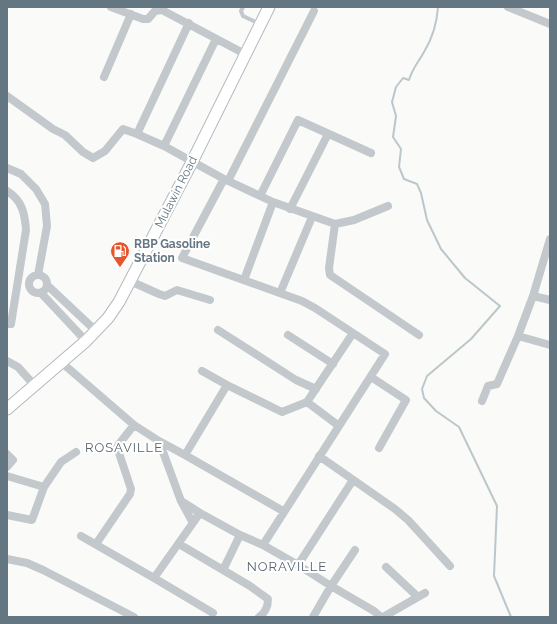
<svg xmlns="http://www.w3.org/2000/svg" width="557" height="624" font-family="Raleway,sans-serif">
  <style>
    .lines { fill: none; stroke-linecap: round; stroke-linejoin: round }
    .stream { stroke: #bbc7cb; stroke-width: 2 }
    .secondary-casing { stroke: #b3babf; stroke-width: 13 }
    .service { stroke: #c3c8cc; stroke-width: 4 }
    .minor { stroke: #c3c8cc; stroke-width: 8 }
    .secondary { stroke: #fff; stroke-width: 11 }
    .labels { text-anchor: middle; stroke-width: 4; stroke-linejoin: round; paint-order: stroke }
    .street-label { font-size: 12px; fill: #657683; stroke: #fff }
    .poi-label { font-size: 12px; font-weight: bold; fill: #657683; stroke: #fff; text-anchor: start }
    .neighbourhood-label { font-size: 13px; letter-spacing: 1px; fill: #57646e; stroke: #fff }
  </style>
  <rect width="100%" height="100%" fill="#fafaf8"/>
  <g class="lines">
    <path class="stream" d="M438 7C437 22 432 39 424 52 418 63 413 67 409 80L403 78 396 87 392 102 396 116 393 137 401 149 399 167 404 179 417 184 421 193 427 220 441 249 465 278 500 306 471 339 427 376 422 389 424 398 436 411 459 427 497 506 494 576 511 617"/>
    <g class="secondary-casing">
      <path id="secondary" d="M7 409 86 341 108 318 119 302 192 162 269 7"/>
    </g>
    <path class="service" d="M243 7 241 11 243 16 260 24"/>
    <path class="minor" d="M111 7 143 19H148L155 11 162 10 245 54
      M508 7 550 24
      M104 77 131 14
      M7 96 53 129 65 135 83 152 93 158 105 151 123 129 137 134 164 146 224 179 273 202 335 224 354 220 388 206
      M137 134 189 23
      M164 146 216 39
      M7 168 21 174 36 189 45 204 47 226 38 275
      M224 179 182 258 302 301 315 308 385 354 263 545
      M228 181 314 11
      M7 191C22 200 25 214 26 230L11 324H7
      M260 196 298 120 371 153
      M290 209 328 134
      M335 224 329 268 330 275 336 279 419 335
      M29 284a9 9 0 1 1 18 0a9 9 0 1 1-18 0Z
      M244 280 273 202
      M130 281 159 294 165 296 177 290 210 300
      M47 285 96 331
      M41 293 86 341
      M280 293 312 217
      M533 296 550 300
      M218 330 296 380 316 389
      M288 335 333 364
      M518 336 550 345
      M7 361 18 367 35 386
      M61 362 134 425 159 441 185 455 283 511
      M202 371 227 385
      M371 377 406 400 379 448
      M482 401 488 386 497 384 518 336 533 296 550 239
      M339 426 307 402 353 333
      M159 441 181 501 193 523
      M7 454 13 460 7 467
      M185 455 227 385 282 412 307 402
      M319 456 395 509 408 520 450 566
      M7 476 44 487 61 462 76 452
      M181 501 200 513 240 535 263 545 298 565 331 586 374 611 381 617
      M7 515 32 520 44 487
      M81 536 154 578 200 513
      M96 544 130 494 131 489 117 447 119 444 134 425
      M179 544 223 570 240 535
      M7 559 27 563 43 570 134 617
      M298 565 353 480
      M223 570 250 586 268 599C268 606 265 613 259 617
      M154 578 213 613
      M418 597 425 593
      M313 617 331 586 355 550
      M383 617 418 597 386 567"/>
    <use href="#secondary" class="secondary"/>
  </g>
  <defs>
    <g id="fuel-pin" transform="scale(1)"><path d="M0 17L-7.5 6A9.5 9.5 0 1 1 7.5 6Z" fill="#e4572e" stroke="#fff"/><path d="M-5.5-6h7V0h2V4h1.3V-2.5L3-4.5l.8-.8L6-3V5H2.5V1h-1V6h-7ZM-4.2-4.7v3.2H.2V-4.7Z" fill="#fff"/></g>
  </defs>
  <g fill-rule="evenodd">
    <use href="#fuel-pin" x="120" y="251"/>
  </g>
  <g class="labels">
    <g class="street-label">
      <text transform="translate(176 192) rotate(-63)" y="4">Mulawin Road</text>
    </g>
    <g class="poi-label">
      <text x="134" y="248">RBP Gasoline<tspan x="134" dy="14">Station</tspan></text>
    </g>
    <g class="neighbourhood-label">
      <text x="124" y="452">ROSAVILLE</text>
      <text x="287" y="571">NORAVILLE</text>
    </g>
  </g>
  <rect width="557" height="624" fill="none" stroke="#657683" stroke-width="16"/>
</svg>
